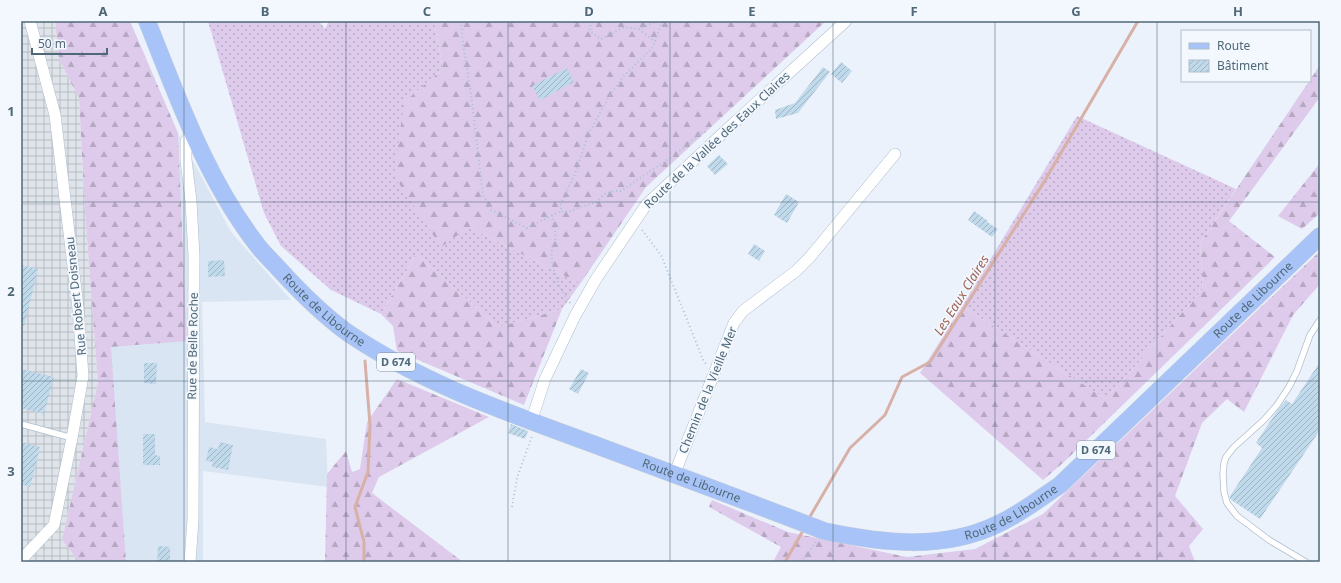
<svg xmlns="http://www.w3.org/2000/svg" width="1341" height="583" font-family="'Noto Sans',sans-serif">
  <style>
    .residential { fill: #dae5f4 }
    .industrial { fill: url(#industrial-grid) }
    .grass { fill: url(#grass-dots) }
    .forest { fill: url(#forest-firs) }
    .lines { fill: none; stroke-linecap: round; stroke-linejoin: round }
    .stream { stroke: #d7b0a7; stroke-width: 3 }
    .building { fill: url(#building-hatch) }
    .service-casing { stroke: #afbecc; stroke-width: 7 }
    .minor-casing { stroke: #afbecc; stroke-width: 12 }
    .primary-casing { stroke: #cad2d6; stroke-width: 18 }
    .path { stroke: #a7c2d6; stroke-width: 2; stroke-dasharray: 1 3; stroke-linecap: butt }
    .service { stroke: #fff; stroke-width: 5.5 }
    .minor { stroke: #fff; stroke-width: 11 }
    .primary { stroke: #a8c3f7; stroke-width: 17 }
    .grid { fill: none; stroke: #4f6877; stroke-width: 1; stroke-opacity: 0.55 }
    .labels { text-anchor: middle; stroke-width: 3.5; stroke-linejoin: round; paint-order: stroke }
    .shield { fill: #f3f7fe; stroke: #8093a0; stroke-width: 1 }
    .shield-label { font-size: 11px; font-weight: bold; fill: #4f6877 }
    .street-label { font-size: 12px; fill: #4f6877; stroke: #f3f7fe }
    .water-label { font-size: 13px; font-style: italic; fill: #9e6253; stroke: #f3f7fe }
    .neatline { fill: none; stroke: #4f6877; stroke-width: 1.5 }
    .grid-label { font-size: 13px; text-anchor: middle; font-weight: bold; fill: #4f6877 }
  </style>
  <defs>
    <pattern id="industrial-grid" width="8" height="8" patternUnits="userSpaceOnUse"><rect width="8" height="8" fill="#dee4e9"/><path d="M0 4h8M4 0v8" fill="none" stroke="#b6bdc2"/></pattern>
    <pattern id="grass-dots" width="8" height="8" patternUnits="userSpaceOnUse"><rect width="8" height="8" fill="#decaea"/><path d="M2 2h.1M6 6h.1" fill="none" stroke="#b6a8c2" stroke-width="1.8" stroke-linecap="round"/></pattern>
    <pattern id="forest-firs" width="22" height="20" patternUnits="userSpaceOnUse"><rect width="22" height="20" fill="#decaea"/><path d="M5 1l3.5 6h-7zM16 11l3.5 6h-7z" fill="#b6a8c2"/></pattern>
    <pattern id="building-hatch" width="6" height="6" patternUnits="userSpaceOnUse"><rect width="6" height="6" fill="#c0d9eb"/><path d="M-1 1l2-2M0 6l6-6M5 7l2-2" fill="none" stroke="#9eb4c3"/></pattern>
  </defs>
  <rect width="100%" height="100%" fill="#ecf2fc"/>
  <path class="residential" d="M178 133 231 232 291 300 202 302 205 422 326 439 328 487 203 471V562H126L110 346 187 340Z"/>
  <path class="industrial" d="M21 21H55L59 59 79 98 85 211 98 383 62 540 79 562H21Z"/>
  <path class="grass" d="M208 21H319L325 29 329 21H434L443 69 404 102 469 227 580 284 562 309 498 327 416 254 381 314 331 290 281 246 264 213Z
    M1077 116 1236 189 1200 243 1203 289 1106 399 962 306Z"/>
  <path class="forest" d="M55 21H130L178 133 187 341 111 347 126 562H79L62 540 98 383 85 211 79 98 59 59Z
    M434 21H826L646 187 580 284 469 227 441 247 394 176 404 102 443 69Z
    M1320 65V97L1229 221 1275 257 1064 462 1043 480 920 373 962 306 1106 399 1203 289 1200 243Z
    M1320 163V213L1302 229 1278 216Z
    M1320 251V284L1293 315 1244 412 1227 399 1202 423 1175 496 1203 529 1189 546 1195 562H773L781 547 709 507 712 500 788 532 907 557 975 549 1043 514Z
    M416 254 498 327 562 309 524 405 397 351 393 326 381 314Z
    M397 379 489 417 379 477 372 493 463 562H325L327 474 346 451 352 472 360 469 367 422Z"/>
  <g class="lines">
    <path class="stream" d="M808 520 850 448 885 415 902 377 930 362 1044 182 1138 21
      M364 562V542L355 507 368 472 370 425 365 361
      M785 562 804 529"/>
  </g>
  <path class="building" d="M841 62 852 71 842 83 831 74Z
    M823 67 830 72 798 113 776 119 775 110 795 103Z
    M567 68 574 82 540 100 532 86Z
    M719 155 728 164 715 175 707 166Z
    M786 194 799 202 787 223 774 215Z
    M974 211 988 221 987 222 998 229 992 237 968 220Z
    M754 244 765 251 759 261 748 254Z
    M224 260 225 276 208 277V261Z
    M21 265 38 269 24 326 21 325Z
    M1320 362V430L1260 519 1230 499V496L1262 448 1256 443 1277 411 1286 400 1292 404Z
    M144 363H157L156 384 144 383Z
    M21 369 54 377 44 414 21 408Z
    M581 369 589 373 578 394 569 389Z
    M511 424 528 431 525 439 508 433Z
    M143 434H155V455L160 456V465H143Z
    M21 442 40 447 30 487 21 484Z
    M220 442 233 445 228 470 212 467 213 462 206 461 209 447 218 449Z
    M158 546 170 547V562H157Z"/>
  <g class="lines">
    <g class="service-casing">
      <path id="service" d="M21 424 72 438
        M1306 562 1269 540 1237 516 1227 503 1224 492 1223 474 1224 463 1226 457 1234 447 1264 420 1277 405 1289 387 1297 371 1310 335 1320 320"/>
    </g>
    <g class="minor-casing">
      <path id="minor" d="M531 422 545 379 575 316 596 279 646 205 721 135 846 21
        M673 474 676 470 734 323 743 311 796 271 810 257 895 154
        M21 560 54 525 72 438 83 376 78 308 55 115 30 21
        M190 562 193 520 194 256 191 201 186 160V141L192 133"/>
    </g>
    <g class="primary-casing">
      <g id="primary">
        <path id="s1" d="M147 21C178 98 206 179 258 246 264 254 272 261 279 269 300 292 323 315 348 333 423 384 509 413 593 444 670 473 747 501 824 531 881 543 943 551 998 524 1020 514 1039 499 1060 485L1320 236"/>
      </g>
    </g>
    <path class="path" d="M461 21 463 44 471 94 483 195 491 210 527 228 561 211
      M591 21 590 31 601 39 625 27 639 29 658 21
      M662 21 653 47 623 77 609 96 588 135 575 174 561 203V211L569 212 580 207 597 202 604 194 614 191H621L676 154 702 132H708
      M639 29 655 42
      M552 215C553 222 557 234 555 240 555 243 552 246 552 249 550 268 559 289 571 304
      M642 230 661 255 704 362 708 365
      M512 507 517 478 532 436
      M801 562 816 542"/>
    <use href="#service" class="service"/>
    <use href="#minor" class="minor"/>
    <use href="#primary" class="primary"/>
  </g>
  <path class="grid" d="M184 21V562M346 21V562M508 21V562M670 21V562M833 21V562M995 21V562M1157 21V562M21 202H1320M21 381H1320"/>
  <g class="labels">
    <g class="shield">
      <rect x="377" y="353" width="38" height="18" rx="3"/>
      <rect x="1077" y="441" width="38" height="18" rx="3"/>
    </g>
    <g class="shield-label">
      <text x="396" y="366">D 674</text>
      <text x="1096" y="454">D 674</text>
    </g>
    <g class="street-label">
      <text transform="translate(717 140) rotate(-43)" y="4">Route de la Vallée des Eaux Claires</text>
      <text transform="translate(76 296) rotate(-96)" y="4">Rue Robert Doisneau</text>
      <text dy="4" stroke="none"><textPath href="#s1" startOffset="1412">Route de Libourne</textPath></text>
      <text dy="4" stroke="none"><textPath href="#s1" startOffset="344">Route de Libourne</textPath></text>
      <text transform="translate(193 346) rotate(-89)" y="4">Rue de Belle Roche</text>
      <text transform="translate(708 390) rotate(-68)" y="4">Chemin de la Vieille Mer</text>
      <text dy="4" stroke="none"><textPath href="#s1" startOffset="752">Route de Libourne</textPath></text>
      <text dy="4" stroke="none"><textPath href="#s1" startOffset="1088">Route de Libourne</textPath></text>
    </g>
    <g class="water-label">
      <text transform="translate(961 295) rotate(-58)" y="5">Les Eaux Claires</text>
    </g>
  </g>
  <rect width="1341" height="583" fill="none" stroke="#f3f7fe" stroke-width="44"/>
  <rect x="1181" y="30" width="130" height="52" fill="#f3f7fe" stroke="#b1bec8"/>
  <rect x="1189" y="43" width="20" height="6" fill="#a8c3f7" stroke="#b1bec8"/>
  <text x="1217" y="50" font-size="12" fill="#4f6877">Route</text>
  <rect x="1189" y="60" width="20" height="12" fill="url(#building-hatch)" stroke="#b1bec8"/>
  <text x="1217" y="70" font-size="12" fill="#4f6877">Bâtiment</text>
  <path d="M32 48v6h75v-6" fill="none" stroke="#4f6877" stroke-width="2"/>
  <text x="38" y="48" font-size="12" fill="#4f6877" stroke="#f3f7fe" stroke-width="3" paint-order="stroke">50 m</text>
  <rect x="22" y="22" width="1297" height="539" class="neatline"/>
  <g class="grid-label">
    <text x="103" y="16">A</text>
    <text x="265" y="16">B</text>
    <text x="427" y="16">C</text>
    <text x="589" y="16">D</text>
    <text x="752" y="16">E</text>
    <text x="914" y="16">F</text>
    <text x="1076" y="16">G</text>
    <text x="1238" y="16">H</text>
    <text x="11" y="116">1</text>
    <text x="11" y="296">2</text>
    <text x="11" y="476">3</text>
  </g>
</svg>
